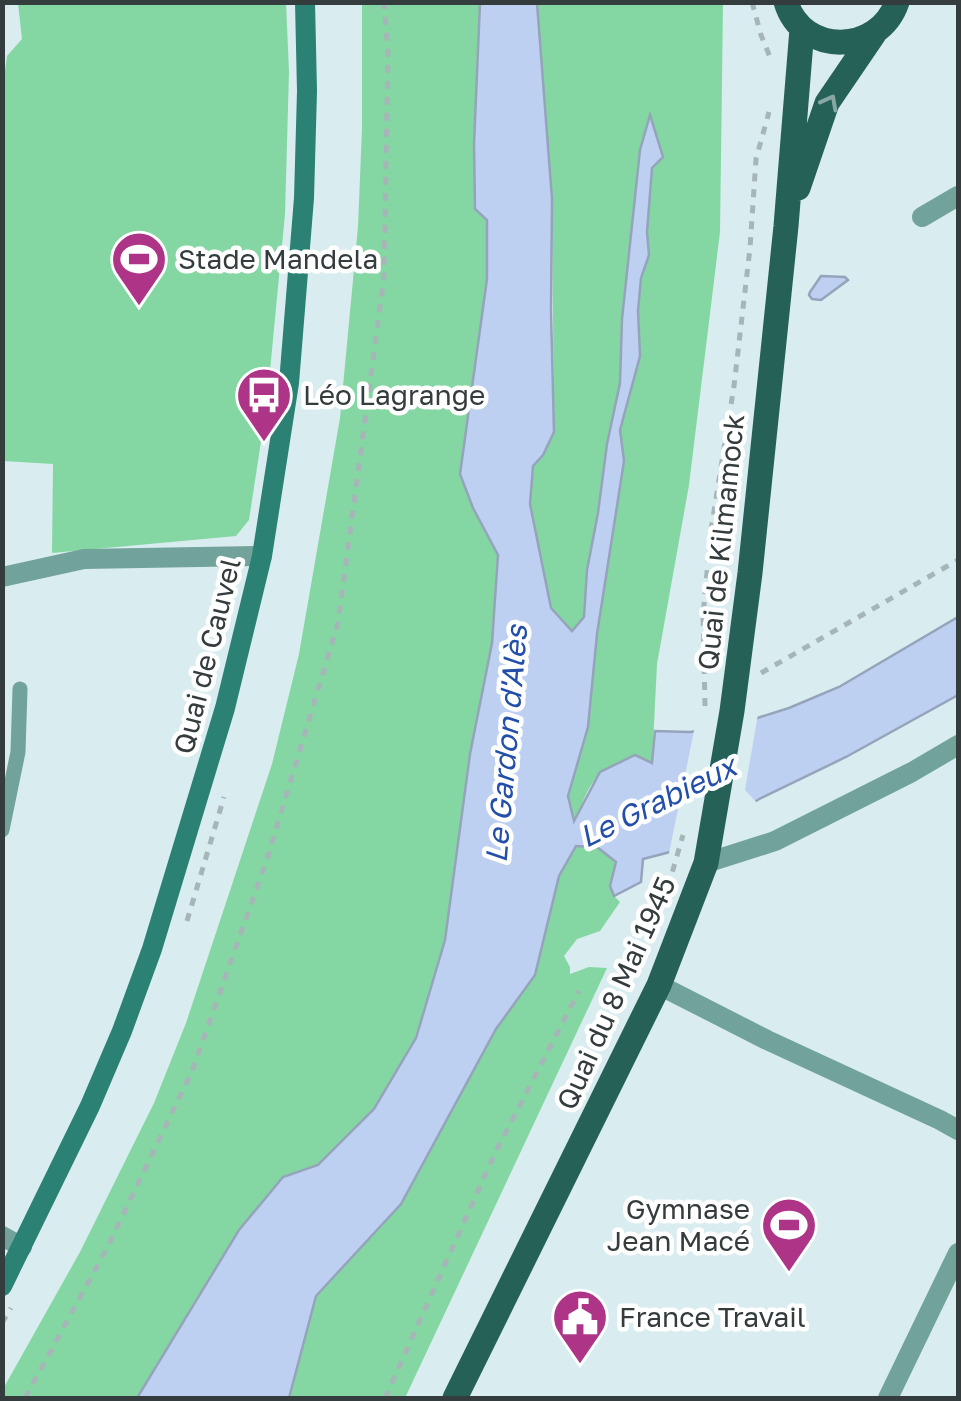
<svg xmlns="http://www.w3.org/2000/svg" width="961" height="1401" font-family="'Golos Text',sans-serif">
  <style>
    .green { fill: #84d7a2 }
    .water { fill: #bed0f1; stroke: #95a4bb; stroke-width: 2.5 }
    .pier { fill: #d9ecf0 }
    .lines { fill: none; stroke-linecap: round; stroke-linejoin: round }
    .path { stroke: #a6b5b8; stroke-width: 5; stroke-dasharray: 8 8; stroke-linecap: butt }
    .lane { stroke: #71a39a; stroke-width: 15 }
    .street { stroke: #71a39a; stroke-width: 20 }
    .secondary { stroke: #2a8174; stroke-width: 20 }
    .primary { stroke: #266158; stroke-width: 25 }
    .oneway { stroke: #88a8a3 }
    .labels { text-anchor: middle; stroke-width: 9; stroke-linejoin: round; paint-order: stroke }
    .poi-label { font-size: 28px; fill: #343c3d; stroke: #fff; text-anchor: start }
    .street-label { font-size: 28px; fill: #343c3d; stroke: #fff }
    .water-label { font-size: 30px; font-style: italic; fill: #234fa9; stroke: #fff }
  </style>
  <rect width="100%" height="100%" fill="#d9ecf0"/>
  <path class="green" d="M18 3H286L289 72 285 214 267 402 249 520 236 536 52 553 53 464 3 461 4 78 7 56 22 39Z
    M362 3H480L474 144 487 220V279L460 474 473 508 498 555 492 643 445 940 416 1038 374 1109 318 1165 283 1177 239 1230 137 1398H3V1389L80 1252 154 1103 186 1023 272 764 299 654 340 418 358 227 362 128Z
    M537 3H723L720 232 689 485 657 664 652 764 635 755C592 772 591 782 574 823L568 796 588 728 597 634 624 461 620 430 640 356 638 311 641 278 649 255 647 232 652 168 663 157 650 117 640 150 622 319 620 383 607 444 598 513 587 570 584 618 572 632 551 608 530 504 533 466 543 455 554 431 552 199Z
    M576 846 597 847 616 862 614 896 620 902 600 931 577 939 564 956 570 967V974L589 967 607 968 405 1398H289L316 1296 401 1204 496 1029 535 975 559 876Z"/>
  <path class="water" d="M480 3H537L552 199 551 311 554 432 543 455 533 466 530 504 551 608 572 631 584 617 587 570 598 513 607 444 620 383 622 319 640 150 650 115 663 157 652 168 647 232 649 255 641 278 638 311 640 356 620 430 624 461 597 634 588 727 568 796 574 821 600 772 635 755 652 763 655 731 689 732 722 729 789 708 839 687 958 617V695L846 757 761 798 670 852 643 859 641 882 614 896 610 886 616 862 597 847 576 846 559 876 535 975 496 1029 401 1204 316 1296 289 1398H137L239 1230 283 1177 318 1165 374 1109 416 1038 445 940 470 754 492 643 498 555 473 508 460 474 487 279V220L475 209 474 144Z
    M821 276 845 277 848 280 821 300 812 299 809 295 810 292Z"/>
  <path class="pier" d="M753 714H758L745 790 759 805 668 858 695 726 721 724Z"/>
  <g class="lines">
    <path class="path" d="M752 2 761 35 772 62
      M761 673 958 560
      M705 706 703 615 711 530 734 386 750 248 756 159 769 112
      M668 887 683 835
      M187 921 224 797
      M2 1323 11 1308
      M25 1398 107 1248 192 1071 267 859 338 623 384 277 388 51 384 2
      M385 1398 495 1153 579 991"/>
    <path class="lane" d="M2 830 18 752 20 689"/>
    <path class="street" d="M922 217 958 196
      M2 577 84 559 262 556
      M706 863 775 841 912 772 958 745
      M659 985 767 1040 940 1120 958 1130
      M2 1236 22 1247
      M888 1398 958 1253"/>
    <path class="secondary" d="M2 1286 90 1106 122 1031 152 949 225 708 262 556 289 383 304 198 307 91 305 2"/>
    <path class="primary" d="M786 2C802 56 879 55 897 2
      M798 188 827 103 874 34
      M455 1398 659 985 706 863 732 711 750 573 786 226 802 29"/>
  </g>
  <defs><path id="oneway-chevron" d="M-2-3.5L2.5 0L-2 3.5" fill="none" stroke-width="1.6" stroke-linecap="round" stroke-linejoin="round" transform="scale(2.5)"/></defs>
  <use class="oneway" href="#oneway-chevron" transform="translate(830 102) rotate(-62)"/>
  <defs>
    <g id="stadium-pin" transform="scale(2.875)"><path d="M0 17L-7.5 6A9.5 9.5 0 1 1 7.5 6Z" fill="#ae3487" stroke="#fff"/><path d="M0-5a6.5 5 0 1 0 0 10a6.5 5 0 1 0 0-10ZM-3.5-1.8h7v3.6h-7Z" fill="#fff"/></g>
    <g id="bus-pin" transform="scale(2.875)"><path d="M0 17L-7.5 6A9.5 9.5 0 1 1 7.5 6Z" fill="#ae3487" stroke="#fff"/><path d="M-5-6H5V4H4V6H2V4H-2V6H-4V4H-5ZM-3.5-4V0h7V-4ZM-3.5 1.2v1.5H-2V1.2ZM2 1.2v1.5H3.5V1.2Z" fill="#fff"/></g>
    <g id="civic-pin" transform="scale(2.875)"><path d="M0 17L-7.5 6A9.5 9.5 0 1 1 7.5 6Z" fill="#ae3487" stroke="#fff"/><path d="M-.6-6.5H3V-4.5H.6V-3L4-1V1h2V6H-6V1h2V-1L-.6-3ZM-1.2 2.5V6h2.4V2.5Z" fill="#fff"/></g>
  </defs>
  <g fill-rule="evenodd">
    <use href="#stadium-pin" x="139" y="259"/>
    <use href="#bus-pin" x="264" y="395"/>
    <use href="#stadium-pin" x="789" y="1225"/>
    <use href="#civic-pin" x="580" y="1317"/>
  </g>
  <g class="labels">
    <g class="poi-label">
      <text x="178" y="269">Stade Mandela</text>
      <text x="303" y="405">Léo Lagrange</text>
      <text x="750" y="1219" text-anchor="end">Gymnase<tspan x="750" dy="32">Jean Macé</tspan></text>
      <text x="619" y="1327">France Travail</text>
    </g>
    <g class="street-label">
      <text transform="translate(721 542) rotate(-84)" y="10">Quai de Kilmamock</text>
      <text transform="translate(207 656) rotate(-76)" y="10">Quai de Cauvel</text>
      <text transform="translate(616 993) rotate(-66)" y="10">Quai du 8 Mai 1945</text>
    </g>
    <g class="water-label">
      <text transform="translate(507 744) rotate(-85)" y="10">Le Gardon d'Alès</text>
      <text transform="translate(658 802) rotate(-26)" y="10">Le Grabieux</text>
    </g>
  </g>
  <rect width="961" height="1401" fill="none" stroke="#343c3d" stroke-width="10"/>
</svg>
